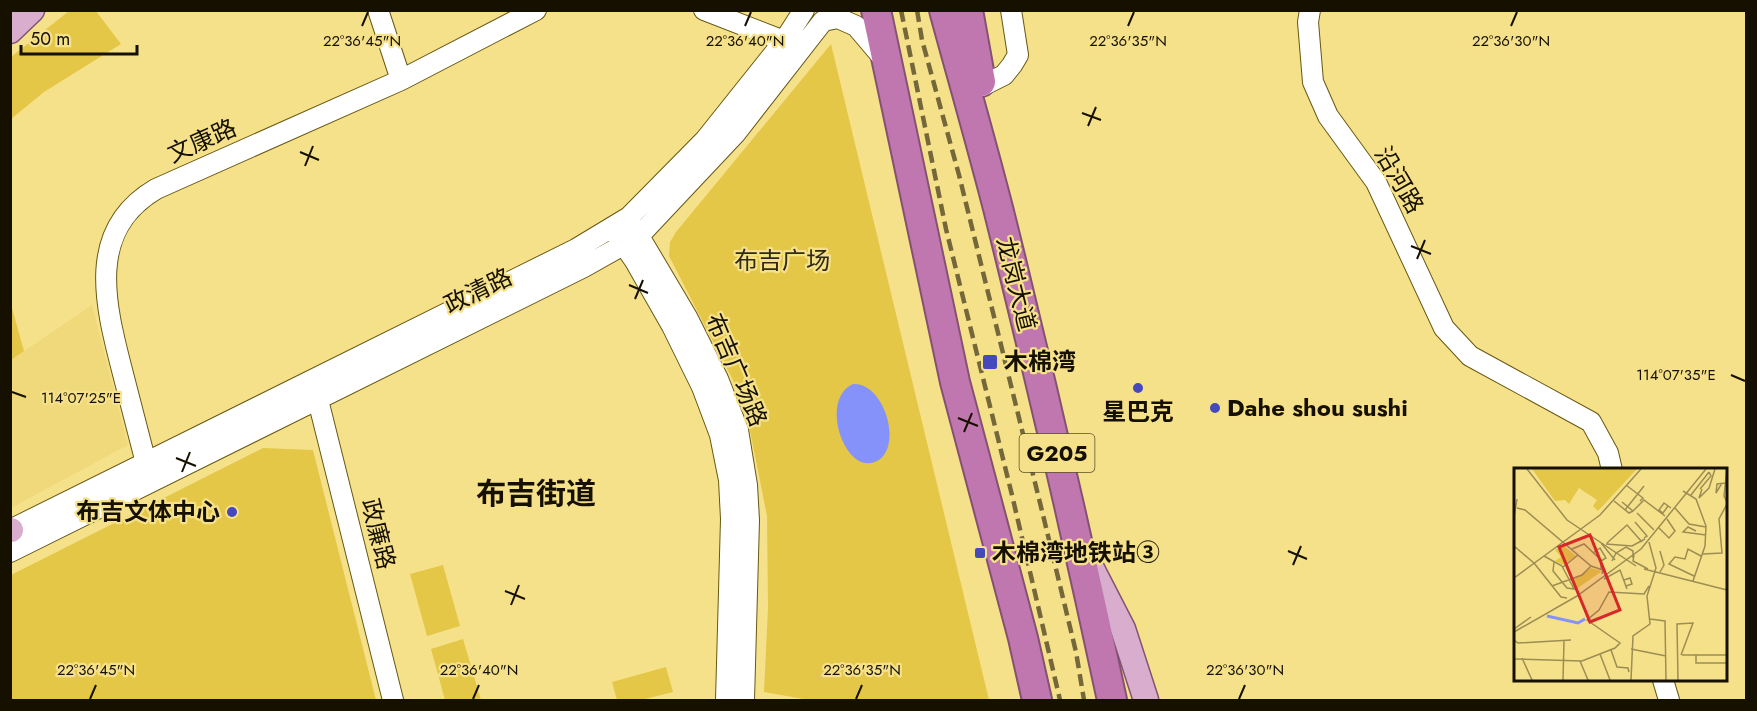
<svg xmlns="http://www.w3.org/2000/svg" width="1757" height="711" font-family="Jost,'Noto Sans SC',sans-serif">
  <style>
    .built { fill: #f0d97a }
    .green { fill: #e4c746 }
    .water { fill: #8592f9 }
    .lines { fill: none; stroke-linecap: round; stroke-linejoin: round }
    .minor-casing { stroke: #675812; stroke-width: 22 }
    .major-casing { stroke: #845271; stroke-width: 27 }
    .highway-casing { stroke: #845271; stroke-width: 32 }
    .minor { stroke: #fff; stroke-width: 20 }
    .major { stroke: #d9adce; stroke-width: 24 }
    .highway { stroke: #c076ae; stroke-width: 28 }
    .rail { stroke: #74673a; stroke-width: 4.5; stroke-dasharray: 12 6; stroke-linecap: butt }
    .ticks { fill: none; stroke: #161000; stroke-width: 2 }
    .poi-dot { fill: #4648be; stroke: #f6e18b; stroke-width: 2 }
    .labels { text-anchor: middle; stroke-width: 4.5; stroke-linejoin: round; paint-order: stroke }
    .shield { fill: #f6e18b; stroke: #594f2a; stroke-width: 1.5 }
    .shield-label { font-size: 22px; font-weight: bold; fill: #161000 }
    .street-label { font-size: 24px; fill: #161000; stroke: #f6e18b }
    .park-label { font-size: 24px; fill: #302a15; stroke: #f6e18b }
    .poi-label { font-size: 24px; font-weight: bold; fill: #161000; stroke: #f6e18b; text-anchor: start }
    .district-label { font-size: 30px; font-weight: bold; fill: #161000; stroke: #f6e18b }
    .inset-river { fill: none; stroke: #8592f9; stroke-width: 3 }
    .inset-road { fill: none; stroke: #9c8d53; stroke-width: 1.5 }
    .view { fill: #d62828; fill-opacity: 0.15; stroke: #d62828; stroke-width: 3 }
    .inset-edge { fill: none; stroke: #161000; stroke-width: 3 }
    .ticks-label { font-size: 15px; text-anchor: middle; fill: #161000; stroke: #f6e18b; stroke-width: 4.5; stroke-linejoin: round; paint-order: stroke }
  </style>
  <rect width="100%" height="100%" fill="#f6e18b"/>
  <path class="built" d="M92 305 128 445 11 508V360Z"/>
  <path class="green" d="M69 11H96L121 44 44 92 11 119V57Z
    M831 44 989 700H809L764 692 768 608 767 516 750 431 737 388 669 256 670 242 676 232Z
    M10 301 24 351 11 360H10Z
    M263 448 313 450 376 700H11V575Z
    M443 565 460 626 427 636 410 574Z
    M463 639 481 700H445L431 649Z
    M666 667 673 692 641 700H617L612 682Z"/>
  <path class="water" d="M853 384C887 382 906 457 871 463 843 468 820 399 853 384Z"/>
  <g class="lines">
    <g class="minor-casing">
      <path id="minor" d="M378 10 401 80
        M704 10 784 41 793 46
        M1310 10 1308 22 1313 82 1328 116 1376 182 1444 328 1470 356 1591 422 1608 453 1612 470
        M982 86 1004 75 1012 65 1018 55 1011 10
        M633 226 687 317 718 379 738 430 747 485 749 520 744 700
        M617 235 635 261 672 326 702 387 720 435 729 480 731 519 726 700
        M315 388 393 700
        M146 463C138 432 130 401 122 370 105 304 86 230 156 189L401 80 536 10
        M10 530 576 249 629 217 705 140 784 41 804 10
        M10 552 584 267 639 236 735 134 823 21 838 18 856 26 884 59
        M1663 680 1669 700"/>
    </g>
    <g class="major-casing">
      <path id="major" d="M10 31 32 10
        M10 530H11
        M1087 559 1123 629 1146 700"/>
    </g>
    <g class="highway-casing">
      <path id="highway" d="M876 10 955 382 1023 638 1037 700
        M944 10C962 76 981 142 998 208 1039 372 1077 536 1112 700
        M968 10 981 82"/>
    </g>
    <use href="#minor" class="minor"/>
    <use href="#major" class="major"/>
    <use href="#highway" class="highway"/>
    <path class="rail" d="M901 10 946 229 1012 495 1060 700
      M917 10 922 40 959 175 1043 515 1076 652 1084 700"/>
  </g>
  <path class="ticks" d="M362 26 368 12M745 26 751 12M1128 26 1134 12M1511 26 1517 12M1082 113 1101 120M1088 126 1096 107M300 152 319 160M305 166 313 146M1411 246 1431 254M1417 259 1425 240M629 285 648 293M635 299 643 280M1731 375 1745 381M12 392 26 397M958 418 978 426M964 432 972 413M176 458 196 466M182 472 190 452M1288 551 1307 559M1293 565 1301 546M505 591 525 599M511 605 519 585M90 699 96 685M473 699 479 685M856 699 862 685M1239 699 1245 685"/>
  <g class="poi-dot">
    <rect x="982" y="354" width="16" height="16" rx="3"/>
    <circle cx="1138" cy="388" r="6"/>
    <circle cx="1215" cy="408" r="6"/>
    <circle cx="232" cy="512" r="6"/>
    <rect x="974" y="547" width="12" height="12" rx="3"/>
  </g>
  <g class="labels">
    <rect class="shield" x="1019.5" y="434" width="75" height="38" rx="4.5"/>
    <g class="shield-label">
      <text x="1057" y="461">G205</text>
    </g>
    <g class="street-label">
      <text transform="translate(202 141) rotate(-24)" y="8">文康路</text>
      <text transform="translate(1399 180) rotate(60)" y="8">沿河路</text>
      <text transform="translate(1016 284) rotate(76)" y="8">龙岗大道</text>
      <text transform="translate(478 291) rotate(-26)" y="8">政清路</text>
      <text transform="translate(736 370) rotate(67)" y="8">布吉广场路</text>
      <text transform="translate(378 534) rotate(76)" y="8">政廉路</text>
    </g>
    <g class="park-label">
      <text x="782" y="269">布吉广场</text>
    </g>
    <g class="poi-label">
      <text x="1004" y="370">木棉湾</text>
      <text x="1227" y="416">Dahe shou sushi</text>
      <text x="1138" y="420" text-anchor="middle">星巴克</text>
      <text x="220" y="520" text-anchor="end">布吉文体中心</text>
      <text x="992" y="561">木棉湾地铁站③</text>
    </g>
    <g class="district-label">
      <text x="536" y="504">布吉街道</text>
    </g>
  </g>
  <g transform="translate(1514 468)">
    <rect width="213" height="213" fill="#f6e18b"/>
    <path d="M18 1H123L84 43 79 38 83 32 65 20 55 36 51 32 41 33ZM49 77 62 88 49 97 41 93 47 89 41 82ZM77 100 88 103 61 122 59 112Z" fill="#e4c746"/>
    <path class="inset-river" d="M33 148 64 155 71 151"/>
    <path class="inset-road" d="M13 1 53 52 122 98M213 1 210 28 213 34M208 15 202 25 203 16 212 15M112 17 129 30 126 33M186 21 197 8 195 4M188 21 185 30 195 20 201 1M169 23 182 31 192 58 191 78 179 113M177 27 195 4M100 33 115 45 119 43M108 34 119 43 130 32 151 48M154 38 149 45 145 42 150 35 157 40M3 40 11 42 77 98 89 102 88 106M161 40 175 56 192 59M111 42 130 18M123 45 140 62M0 49 3 31M121 54 133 68 130 70M145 60 155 70 161 63 153 51M182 63 174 59 169 64 192 67M87 75 101 92M93 75 113 57 128 74M92 76 118 78 131 71M0 78 20 95M58 81 70 76 87 92V102M79 85 86 80 92 90 87 93M189 86 208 85 205 51 213 36M120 87 119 93 134 101M30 88 48 98 49 100 60 121 53 120 39 103 40 94M98 93 102 85 112 79 119 83V90M20 95 47 129 53 130M49 99 64 87M130 101 213 122M146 104 150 97 146 83M180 108 155 96 161 89 171 91 174 81 187 88M0 110 86 47 127 1M90 111 106 102 113 121M110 112 116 110 118 116 112 118M38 118 68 107 77 98M136 151 151 153 152 212M0 161 17 149M0 164 63 128 127 81 192 1M0 172 4 175 57 172M117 181 152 188M97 182 103 199 114 200 115 204M86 186 96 212M168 187H213M182 187V195H213M8 190 18 212M0 191 68 193 101 180 106 175 73 152 85 142 95 124 130 126 135 118M66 193 74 212M49 212 50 173M117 212 119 168 136 156 133 128 142 100 135 74M164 212 163 156 179 155 167 187"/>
    <path class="view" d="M76 67 106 142 76 154 45 79Z"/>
    <rect width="213" height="213" class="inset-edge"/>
  </g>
  <g class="ticks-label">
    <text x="1511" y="46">22°36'30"N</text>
    <text x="362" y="46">22°36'45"N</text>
    <text x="745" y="46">22°36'40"N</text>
    <text x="1128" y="46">22°36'35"N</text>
    <text x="1676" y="380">114°07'35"E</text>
    <text x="81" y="403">114°07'25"E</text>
    <text x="96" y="675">22°36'45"N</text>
    <text x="479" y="675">22°36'40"N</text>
    <text x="862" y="675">22°36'35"N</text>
    <text x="1245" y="675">22°36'30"N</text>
  </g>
  <rect width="1757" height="711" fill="none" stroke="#161000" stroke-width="24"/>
  <path d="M21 45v9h116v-9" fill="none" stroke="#161000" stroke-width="3"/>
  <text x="30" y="45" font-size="18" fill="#161000" stroke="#f6e18b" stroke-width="4.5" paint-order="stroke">50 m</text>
</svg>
